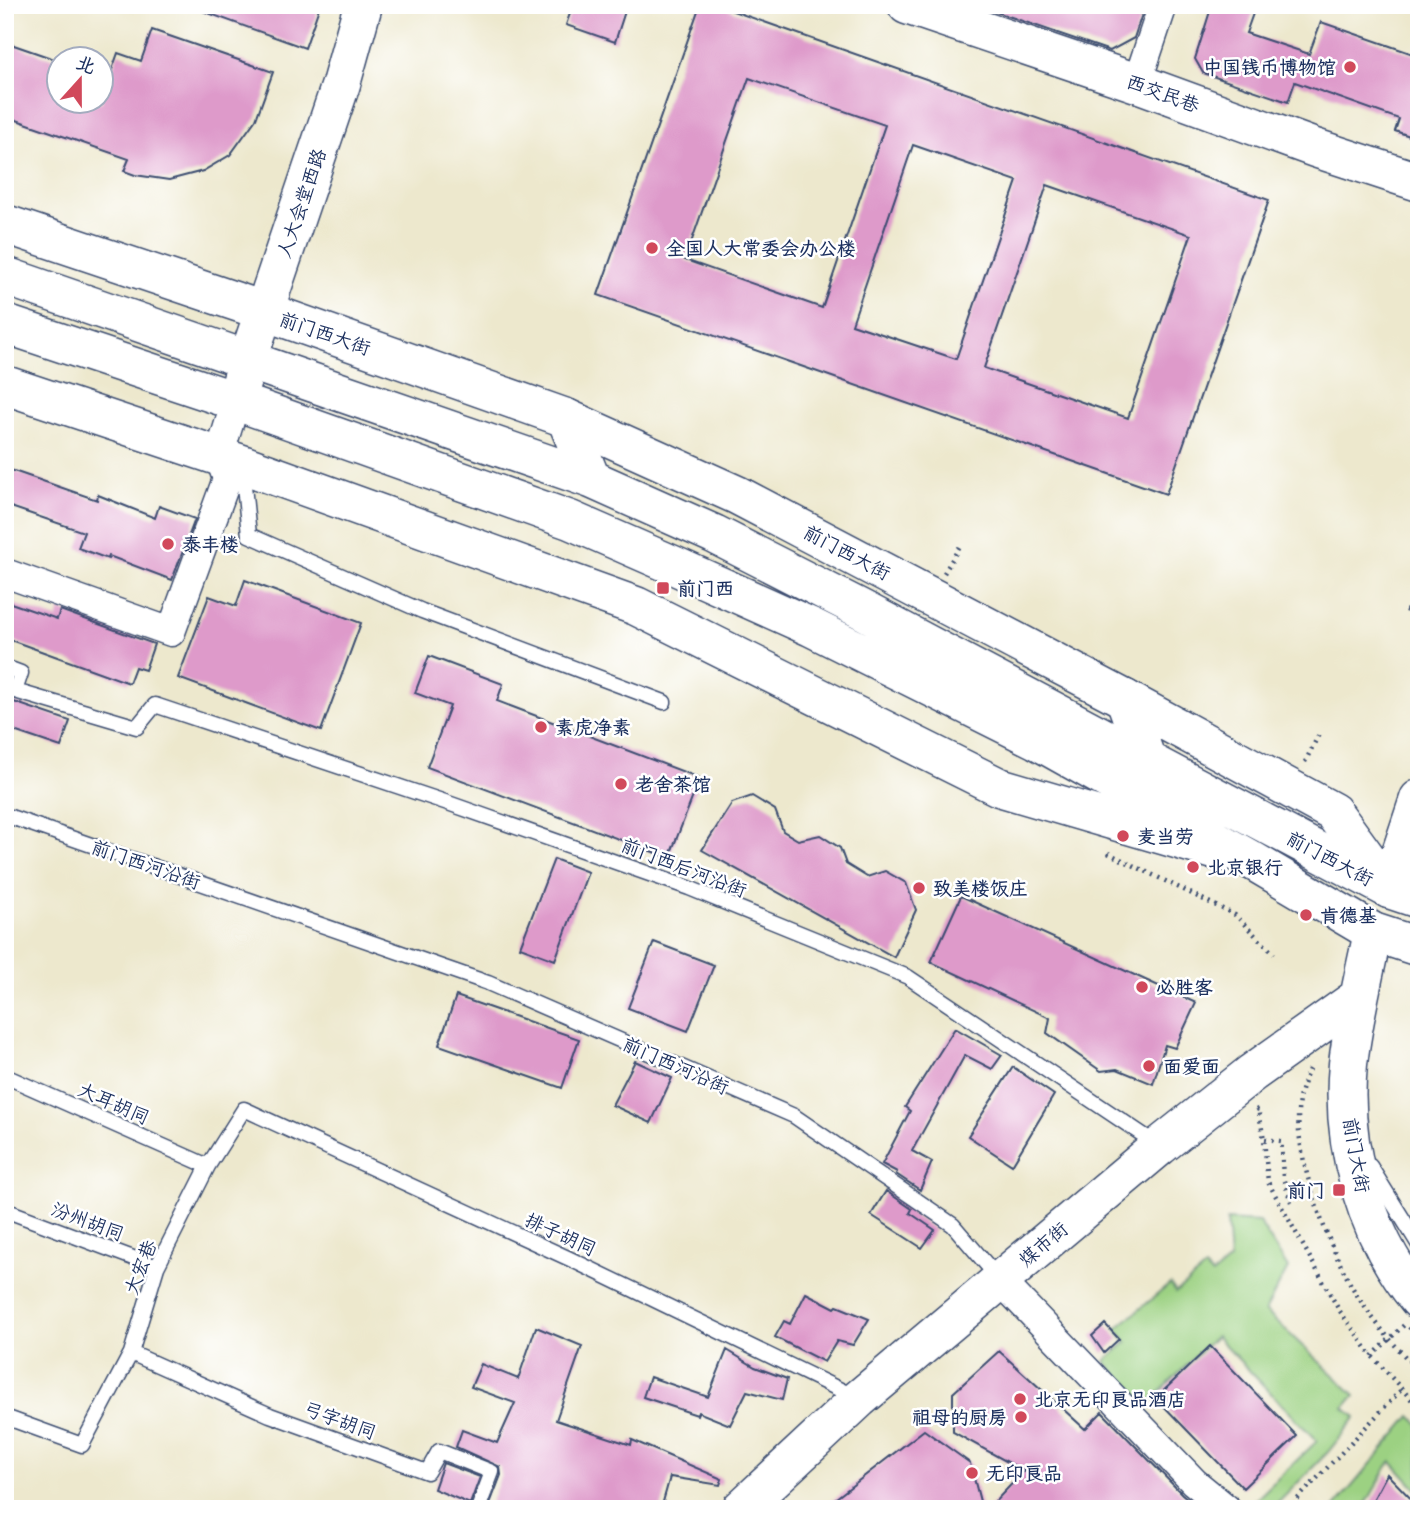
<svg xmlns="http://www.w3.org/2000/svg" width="1424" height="1514" font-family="Kalam,'LXGW WenKai TC',sans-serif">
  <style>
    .green { fill: #9cd182; stroke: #5c8070; stroke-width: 2 }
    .building { fill: #de9aca; fill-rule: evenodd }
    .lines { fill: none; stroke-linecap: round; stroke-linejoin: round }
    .lane-casing { stroke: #3a4b6f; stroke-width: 17 }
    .street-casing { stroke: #3a4b6f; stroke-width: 31 }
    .secondary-casing { stroke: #3a4b6f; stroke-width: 41 }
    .primary-casing { stroke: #3a4b6f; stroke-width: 41 }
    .path { stroke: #3a4b6f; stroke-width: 4.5; stroke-dasharray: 2 5; stroke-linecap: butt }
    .lane { stroke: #fff; stroke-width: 14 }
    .street { stroke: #fff; stroke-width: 28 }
    .secondary { stroke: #fff; stroke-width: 38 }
    .primary { stroke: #fff; stroke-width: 38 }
    .poi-dot { fill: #d1495b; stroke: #fff; stroke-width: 2.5 }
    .labels { text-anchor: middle; stroke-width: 5; stroke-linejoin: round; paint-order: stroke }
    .poi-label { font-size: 19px; font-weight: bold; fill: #1b2f5e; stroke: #fff; text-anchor: start }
    .street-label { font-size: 19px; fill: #1b2f5e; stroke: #fff }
  </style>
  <rect width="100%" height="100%" fill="#fff"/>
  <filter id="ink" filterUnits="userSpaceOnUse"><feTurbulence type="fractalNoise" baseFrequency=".0143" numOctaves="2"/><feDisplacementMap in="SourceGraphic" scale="14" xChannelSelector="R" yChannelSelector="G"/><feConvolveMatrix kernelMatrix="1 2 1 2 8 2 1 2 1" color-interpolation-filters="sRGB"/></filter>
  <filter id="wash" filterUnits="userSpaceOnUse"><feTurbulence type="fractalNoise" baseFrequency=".00686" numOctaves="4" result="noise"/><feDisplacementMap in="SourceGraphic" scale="28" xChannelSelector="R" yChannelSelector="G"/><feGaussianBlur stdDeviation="1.57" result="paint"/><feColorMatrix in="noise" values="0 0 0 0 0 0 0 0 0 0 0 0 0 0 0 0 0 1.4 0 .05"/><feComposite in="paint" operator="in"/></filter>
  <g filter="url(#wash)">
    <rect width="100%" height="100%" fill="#ede8cd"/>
    <path class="green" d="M1227 1220 1259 1222 1288 1268 1265 1311 1355 1395 1344 1408 1356 1417 1328 1452 1272 1509 1247 1508 1317 1441 1216 1336 1144 1408 1105 1361 1127 1342 1116 1329 1170 1284 1176 1292 1205 1268 1212 1275 1230 1260Z
      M1411 1416 1419 1424V1492L1391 1461 1363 1509H1333Z"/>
    <g id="blocks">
      <path class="building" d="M195 5H320L305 48 194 8Z
        M573 5H627L615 42 566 25Z
        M700 5H716L1269 200 1166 494 598 295ZM749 78 885 125 822 308 685 260ZM913 145 1017 181 956 359 852 324ZM1047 185 1191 235 1128 418 984 368Z
        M976 5H1145L1134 38 1110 51Z
        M1212 5H1256L1246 33 1309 54 1321 22 1419 56V139L1395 131 1399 119 1295 82 1288 102 1203 73 1195 59Z
        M152 30 273 72 256 119 230 155 203 171 169 180 135 175 124 171 129 159 5 116V42L60 61V102H102V76L109 78 118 53 141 61Z
        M5 468 97 500 98 495 155 518 159 506 195 519 172 580 109 556 108 559 78 548 84 532 5 505Z
        M245 580 361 623 321 731 178 678 209 596 236 606Z
        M5 601 57 619 60 610 154 644 145 670 135 667 129 683 5 638Z
        M429 656 503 684 497 701 700 778 669 858 427 767 450 706 415 693Z
        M5 699 70 721 61 747 5 728Z
        M752 796 775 810 783 831 798 840 820 835 840 848 846 864 867 877 885 871 906 883 916 910 894 957 702 850 732 803Z
        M554 859 588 872 555 960 520 947Z
        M961 896 1196 1003 1175 1048 1165 1045 1153 1084 1117 1069 1101 1071 1047 1033 1050 1018 931 962Z
        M654 942 714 965 688 1031 628 1008Z
        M456 996 579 1039 562 1088 439 1045Z
        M955 1028 1002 1055 992 1069 965 1055 912 1151 932 1162 920 1190 896 1174 897 1172 882 1164 910 1111 905 1107Z
        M635 1061 672 1078 651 1123 612 1105Z
        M1013 1067 1054 1095 1012 1165 968 1136Z
        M886 1191 912 1209 910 1213 935 1230 922 1248 871 1215Z
        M806 1293 835 1308 837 1306 869 1319 853 1345 837 1341 824 1362 775 1337 784 1321 790 1324Z
        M1105 1324 1119 1339 1104 1353 1092 1336Z
        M536 1327 582 1346 556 1420 631 1445 632 1440 722 1479 720 1485 670 1477 661 1509H488L501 1475 500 1467 456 1447 462 1430 497 1443 515 1403 471 1387 481 1364 518 1379Z
        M1210 1346 1297 1436 1243 1488 1156 1398Z
        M727 1350 755 1367 787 1379 782 1400 747 1391 730 1425 698 1412 697 1415 643 1397 650 1377 708 1397Z
        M999 1351 1085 1429 1102 1412 1182 1494 1200 1509H988L1024 1471 953 1432V1393Z
        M924 1430 970 1463 982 1509H822Z
        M443 1463 480 1477 470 1504 434 1489Z
        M1387 1474 1419 1507V1509H1368Z"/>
    </g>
  </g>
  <g filter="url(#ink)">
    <use href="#blocks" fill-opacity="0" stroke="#3a4b6f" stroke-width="2"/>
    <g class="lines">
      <g class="lane-casing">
        <path id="lane" d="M242 466 249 535 422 611 664 702
          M5 667 21 673 15 691 137 727 155 705 448 803 689 888 908 977 1158 1145
          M5 815 488 983 794 1116 953 1225 999 1279
          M5 1076 208 1166
          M1370 1166 1419 1245
          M5 1210 157 1267
          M131 1353 270 1415 427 1472 439 1451 492 1472 478 1509
          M5 1417 82 1445 131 1353 157 1267 208 1166 244 1109 570 1259 855 1397"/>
      </g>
      <g class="street-casing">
        <path id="street" d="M1137 83 1163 5
          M5 573 171 632 227 479 219 456 236 401
          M1000 1280 1194 1482 1227 1509"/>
      </g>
      <g class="secondary-casing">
        <path id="secondary" d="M907 5 1137 83 1315 148 1419 182
          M5 224 264 311 566 418 737 495 1125 699 1333 812 1389 889
          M5 385 242 464 636 606 999 787 1221 852
          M236 401 248 359 341 84 363 5
          M1389 889 1419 799
          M1373 932C1364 976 1353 1020 1348 1064 1340 1146 1366 1236 1419 1300
          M741 1509 859 1399 1160 1146 1252 1073 1359 997"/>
      </g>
      <g class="primary-casing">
        <path id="primary" d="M5 276 591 479 714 534 861 609 1389 889 1419 899
          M5 324 236 401 570 520 673 565 811 627 1037 740 1253 861 1373 932 1419 947
          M566 418 591 479
          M1125 699 1147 761"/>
      </g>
      <path class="path" d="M944 573 960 546
        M1405 610 1419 615
        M1305 762 1319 734
        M1108 853 1235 915 1274 954
        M1309 1069C1306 1077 1302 1086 1300 1094 1288 1149 1334 1266 1367 1310 1382 1331 1400 1352 1419 1371
        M1256 1110 1258 1109 1264 1139 1268 1182 1339 1310 1372 1356 1419 1408
        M1265 1139 1281 1141 1283 1178 1291 1202
        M1411 1148 1419 1177
        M1409 1327 1419 1338
        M1372 1356 1405 1324
        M1288 1509 1402 1389"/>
      <use href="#lane" class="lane"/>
      <use href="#street" class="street"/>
      <use href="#secondary" class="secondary"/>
      <use href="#primary" class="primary"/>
    </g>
  </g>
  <g class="poi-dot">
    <circle cx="1350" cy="67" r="7"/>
    <circle cx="652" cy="248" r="7"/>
    <circle cx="168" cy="544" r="7"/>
    <rect x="656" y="581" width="14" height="14" rx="3.5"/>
    <circle cx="541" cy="727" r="7"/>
    <circle cx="621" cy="784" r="7"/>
    <circle cx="1123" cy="836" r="7"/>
    <circle cx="1193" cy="867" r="7"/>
    <circle cx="919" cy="888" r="7"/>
    <circle cx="1306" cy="915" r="7"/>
    <circle cx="1142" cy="987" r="7"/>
    <circle cx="1149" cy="1066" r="7"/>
    <rect x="1332" y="1183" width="14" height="14" rx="3.5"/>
    <circle cx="1020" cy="1399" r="7"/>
    <circle cx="1021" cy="1417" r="7"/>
    <circle cx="972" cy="1473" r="7"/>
  </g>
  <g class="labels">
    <g class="poi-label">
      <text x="1336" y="74" text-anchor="end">中国钱币博物馆</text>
      <text x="666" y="255">全国人大常委会办公楼</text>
      <text x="182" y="551">泰丰楼</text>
      <text x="677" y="595">前门西</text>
      <text x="555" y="734">素虎净素</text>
      <text x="635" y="791">老舍茶馆</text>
      <text x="1137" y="843">麦当劳</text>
      <text x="1207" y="874">北京银行</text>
      <text x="933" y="895">致美楼饭庄</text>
      <text x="1320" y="922">肯德基</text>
      <text x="1156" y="994">必胜客</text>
      <text x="1163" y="1073">面爱面</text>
      <text x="1325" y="1197" text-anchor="end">前门</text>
      <text x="1034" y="1406">北京无印良品酒店</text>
      <text x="1007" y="1424" text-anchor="end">祖母的厨房</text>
      <text x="986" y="1480">无印良品</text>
    </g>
    <g class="street-label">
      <text transform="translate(1163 93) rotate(20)" y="7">西交民巷</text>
      <text transform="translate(301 203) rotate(-71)" y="7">人大会堂西路</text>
      <text transform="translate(325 333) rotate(19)" y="7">前门西大街</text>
      <text transform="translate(847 552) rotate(28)" y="7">前门西大街</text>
      <text transform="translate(1330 858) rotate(28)" y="7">前门西大街</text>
      <text transform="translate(146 864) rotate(19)" y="7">前门西河沿街</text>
      <text transform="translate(684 867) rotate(21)" y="7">前门西后河沿街</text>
      <text transform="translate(676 1065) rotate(24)" y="7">前门西河沿街</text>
      <text transform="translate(114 1103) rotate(24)" y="7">大耳胡同</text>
      <text transform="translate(1357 1155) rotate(80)" y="7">前门大街</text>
      <text transform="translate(88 1221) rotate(21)" y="7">汾州胡同</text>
      <text transform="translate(561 1234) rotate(25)" y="7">排子胡同</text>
      <text transform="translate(1043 1244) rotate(-40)" y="7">煤市街</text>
      <text transform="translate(140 1267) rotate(-69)" y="7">大宏巷</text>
      <text transform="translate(340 1420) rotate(20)" y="7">弓字胡同</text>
    </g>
  </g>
  <rect width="1424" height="1514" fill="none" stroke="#fff" stroke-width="28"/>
  <g transform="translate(80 80) rotate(21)"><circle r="33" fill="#ffffff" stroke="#a4acbf" stroke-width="2"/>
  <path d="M0-5L12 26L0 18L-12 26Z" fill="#d1495b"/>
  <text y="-10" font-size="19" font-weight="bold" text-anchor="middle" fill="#1b2f5e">北</text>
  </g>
</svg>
